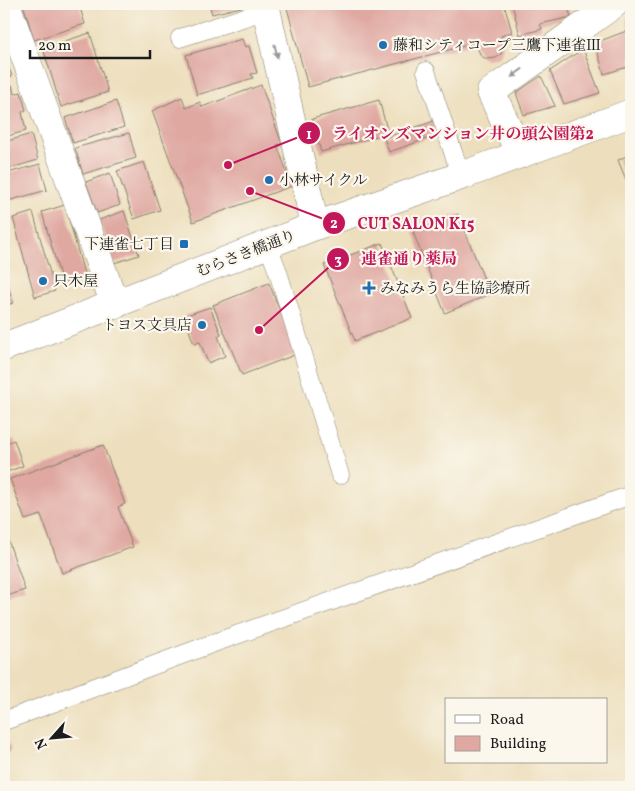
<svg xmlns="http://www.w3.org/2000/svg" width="635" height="791" font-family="Vollkorn,'Noto Serif JP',serif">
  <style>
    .building { fill: #dfa8a1 }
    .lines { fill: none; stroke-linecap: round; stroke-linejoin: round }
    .lane-casing { stroke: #847e6c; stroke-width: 19 }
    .street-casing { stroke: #847e6c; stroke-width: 29 }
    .secondary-casing { stroke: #847e6c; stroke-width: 29 }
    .lane { stroke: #fff; stroke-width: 18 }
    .street { stroke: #fff; stroke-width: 28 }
    .secondary { stroke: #fff; stroke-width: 28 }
    .oneway { fill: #999 }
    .poi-dot { fill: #1f6fb2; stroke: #fbf7ec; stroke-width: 2 }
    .labels { text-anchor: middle; stroke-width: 4.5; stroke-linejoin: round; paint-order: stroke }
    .poi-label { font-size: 15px; fill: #1c1c1c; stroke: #fbf7ec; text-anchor: start }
    .street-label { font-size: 15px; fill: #1c1c1c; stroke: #fbf7ec }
    .leader { fill: none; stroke: #c2185b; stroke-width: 2 }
    .callout-dot { fill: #c2185b; stroke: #fbf7ec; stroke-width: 2 }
    .mark-label { font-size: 15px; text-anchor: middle; font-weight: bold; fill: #fff }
    .callout-label { font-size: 16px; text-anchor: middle; font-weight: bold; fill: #c2185b; stroke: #fbf7ec; stroke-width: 4.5; stroke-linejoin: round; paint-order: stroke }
  </style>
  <rect width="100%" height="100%" fill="#fbf7ec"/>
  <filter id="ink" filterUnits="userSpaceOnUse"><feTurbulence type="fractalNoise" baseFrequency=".02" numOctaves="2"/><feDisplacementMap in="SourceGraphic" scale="10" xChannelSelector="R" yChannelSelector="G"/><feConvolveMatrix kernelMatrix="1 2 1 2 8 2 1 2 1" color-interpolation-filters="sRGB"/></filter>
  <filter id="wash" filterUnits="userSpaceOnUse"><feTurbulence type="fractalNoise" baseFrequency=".0096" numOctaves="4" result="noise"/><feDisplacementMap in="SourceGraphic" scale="20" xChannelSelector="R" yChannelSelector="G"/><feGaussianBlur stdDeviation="1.12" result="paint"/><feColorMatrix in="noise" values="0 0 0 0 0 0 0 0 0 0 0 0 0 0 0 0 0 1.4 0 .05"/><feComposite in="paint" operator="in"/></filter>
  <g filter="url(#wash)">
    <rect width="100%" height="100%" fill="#eddfbd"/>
    <g id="blocks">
      <path class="building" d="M23 4H79L85 24 34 40Z
        M209 4H244L245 6 212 14Z
        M286 4H504L512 32 501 36 503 46 501 54 496 58 487 59 481 56 475 43 308 87Z
        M512 4H567L571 17 540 24 542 29 520 35Z
        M631 17V66L604 74 595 43 629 30 626 19Z
        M90 33 108 92 61 107 43 48Z
        M242 39 245 47 249 46 257 73 251 74 253 78 197 95 186 55Z
        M583 49 600 93 564 104 550 71Z
        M4 61H6L12 76 4 79Z
        M541 76 555 106 524 115 516 93Z
        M12 85 14 94 21 92 26 110 22 112 26 131 4 137V87Z
        M261 85 282 144 277 145 292 186 193 222 152 111 182 97 186 108 200 102 202 107Z
        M379 100 388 133 321 152 312 119Z
        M116 101 124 127 73 143 65 118Z
        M434 121 438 135 389 152 384 138Z
        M129 133 136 158 83 174 75 148Z
        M31 134 38 160 4 170V142Z
        M631 154V192L618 160Z
        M144 162 160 210 134 219 117 171Z
        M40 164 47 190 4 202V174Z
        M110 173 120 205 97 213 86 182Z
        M65 205 85 277 62 283 42 212Z
        M124 211 139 255 114 263 99 220Z
        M33 212 55 291 35 297 13 218Z
        M458 214 490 294 445 313 413 232Z
        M382 243 412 318 355 341 324 265Z
        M4 272 13 303 4 306Z
        M269 283 297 354 242 375 213 305Z
        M210 307 221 334 218 336 225 356 208 363 200 342 194 344 184 316Z
        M14 440 23 466 4 473V444Z
        M103 445 125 504 118 507 133 547 62 573 41 515 25 520 10 479Z
        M4 528 25 590 4 597Z
        M4 734 11 750 4 755Z"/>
    </g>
  </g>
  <g filter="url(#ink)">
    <use href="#blocks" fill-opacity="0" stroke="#847e6c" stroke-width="1"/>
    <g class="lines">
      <g class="lane-casing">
        <path id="lane" d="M180 38 267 10
          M426 71 461 176
          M268 245 278 272 340 475
          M4 721 211 644 631 495"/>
      </g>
      <g class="street-casing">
        <path id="street" d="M6 4 115 305
          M265 4 315 226
          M520 154 491 92 614 4"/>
      </g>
      <g class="secondary-casing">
        <path id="secondary" d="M4 347 315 226 461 176 631 113"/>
      </g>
      <use href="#lane" class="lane"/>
      <use href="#street" class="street"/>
      <use href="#secondary" class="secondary"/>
    </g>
    <defs><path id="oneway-solid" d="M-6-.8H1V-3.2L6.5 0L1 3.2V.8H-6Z" transform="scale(1.25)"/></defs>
    <g class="oneway">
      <use href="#oneway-solid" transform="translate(276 51) rotate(77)"/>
      <use href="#oneway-solid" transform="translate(517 73) rotate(144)"/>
    </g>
  </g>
  <g class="poi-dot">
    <circle cx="383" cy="45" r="5"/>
    <circle cx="269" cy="180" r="5"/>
    <rect x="179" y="239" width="10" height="10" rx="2.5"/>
    <circle cx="43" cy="281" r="5"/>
    <path d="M366.5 280.5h5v5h5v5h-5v5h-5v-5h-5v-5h5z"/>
    <circle cx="202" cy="325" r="5"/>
  </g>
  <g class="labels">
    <g class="poi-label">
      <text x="393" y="50">藤和シティコープ三鷹下連雀Ⅲ</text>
      <text x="279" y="185">小林サイクル</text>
      <text x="174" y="249" text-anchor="end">下連雀七丁目</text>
      <text x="53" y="286">只木屋</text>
      <text x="380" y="293">みなみうら生協診療所</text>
      <text x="192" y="330" text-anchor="end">トヨス文具店</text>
    </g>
    <g class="street-label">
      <text transform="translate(246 253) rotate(-21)" y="5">むらさき橋通り</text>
    </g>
  </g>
  <path class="leader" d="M228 165L309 133M250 191L334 223M259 330L338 259"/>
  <g class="callout-dot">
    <circle cx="228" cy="165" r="5"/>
    <circle cx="250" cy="191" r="5"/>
    <circle cx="259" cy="330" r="5"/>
    <circle cx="309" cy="133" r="12"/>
    <circle cx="334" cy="223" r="12"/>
    <circle cx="338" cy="259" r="12"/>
  </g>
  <g class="mark-label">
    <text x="309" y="139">1</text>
    <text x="334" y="228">2</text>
    <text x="338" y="264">3</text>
  </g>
  <g class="callout-label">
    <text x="463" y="139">ライオンズマンション井の頭公園第2</text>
    <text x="416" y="229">CUT SALON K15</text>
    <text x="409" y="264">連雀通り薬局</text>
  </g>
  <rect width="635" height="791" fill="none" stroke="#fbf7ec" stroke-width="20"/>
  <rect x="445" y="698" width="162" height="65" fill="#fbf7ec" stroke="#a29f99"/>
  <rect x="455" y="715" width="25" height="8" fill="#ffffff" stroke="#a29f99"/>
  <text x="490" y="724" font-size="15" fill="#1c1c1c">Road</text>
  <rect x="455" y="736" width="25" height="15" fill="#dfa8a1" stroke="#a29f99"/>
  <text x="490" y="748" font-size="15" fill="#1c1c1c">Building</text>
  <g transform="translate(52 738) rotate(243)" stroke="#fbf7ec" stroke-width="4" paint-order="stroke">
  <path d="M0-4L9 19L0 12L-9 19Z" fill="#1c1c1c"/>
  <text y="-8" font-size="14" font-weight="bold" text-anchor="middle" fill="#1c1c1c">N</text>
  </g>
  <path d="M30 50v8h120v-8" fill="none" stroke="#1c1c1c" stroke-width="2.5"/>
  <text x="38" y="50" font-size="15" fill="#1c1c1c" stroke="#fbf7ec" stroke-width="4" paint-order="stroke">20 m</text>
</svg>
